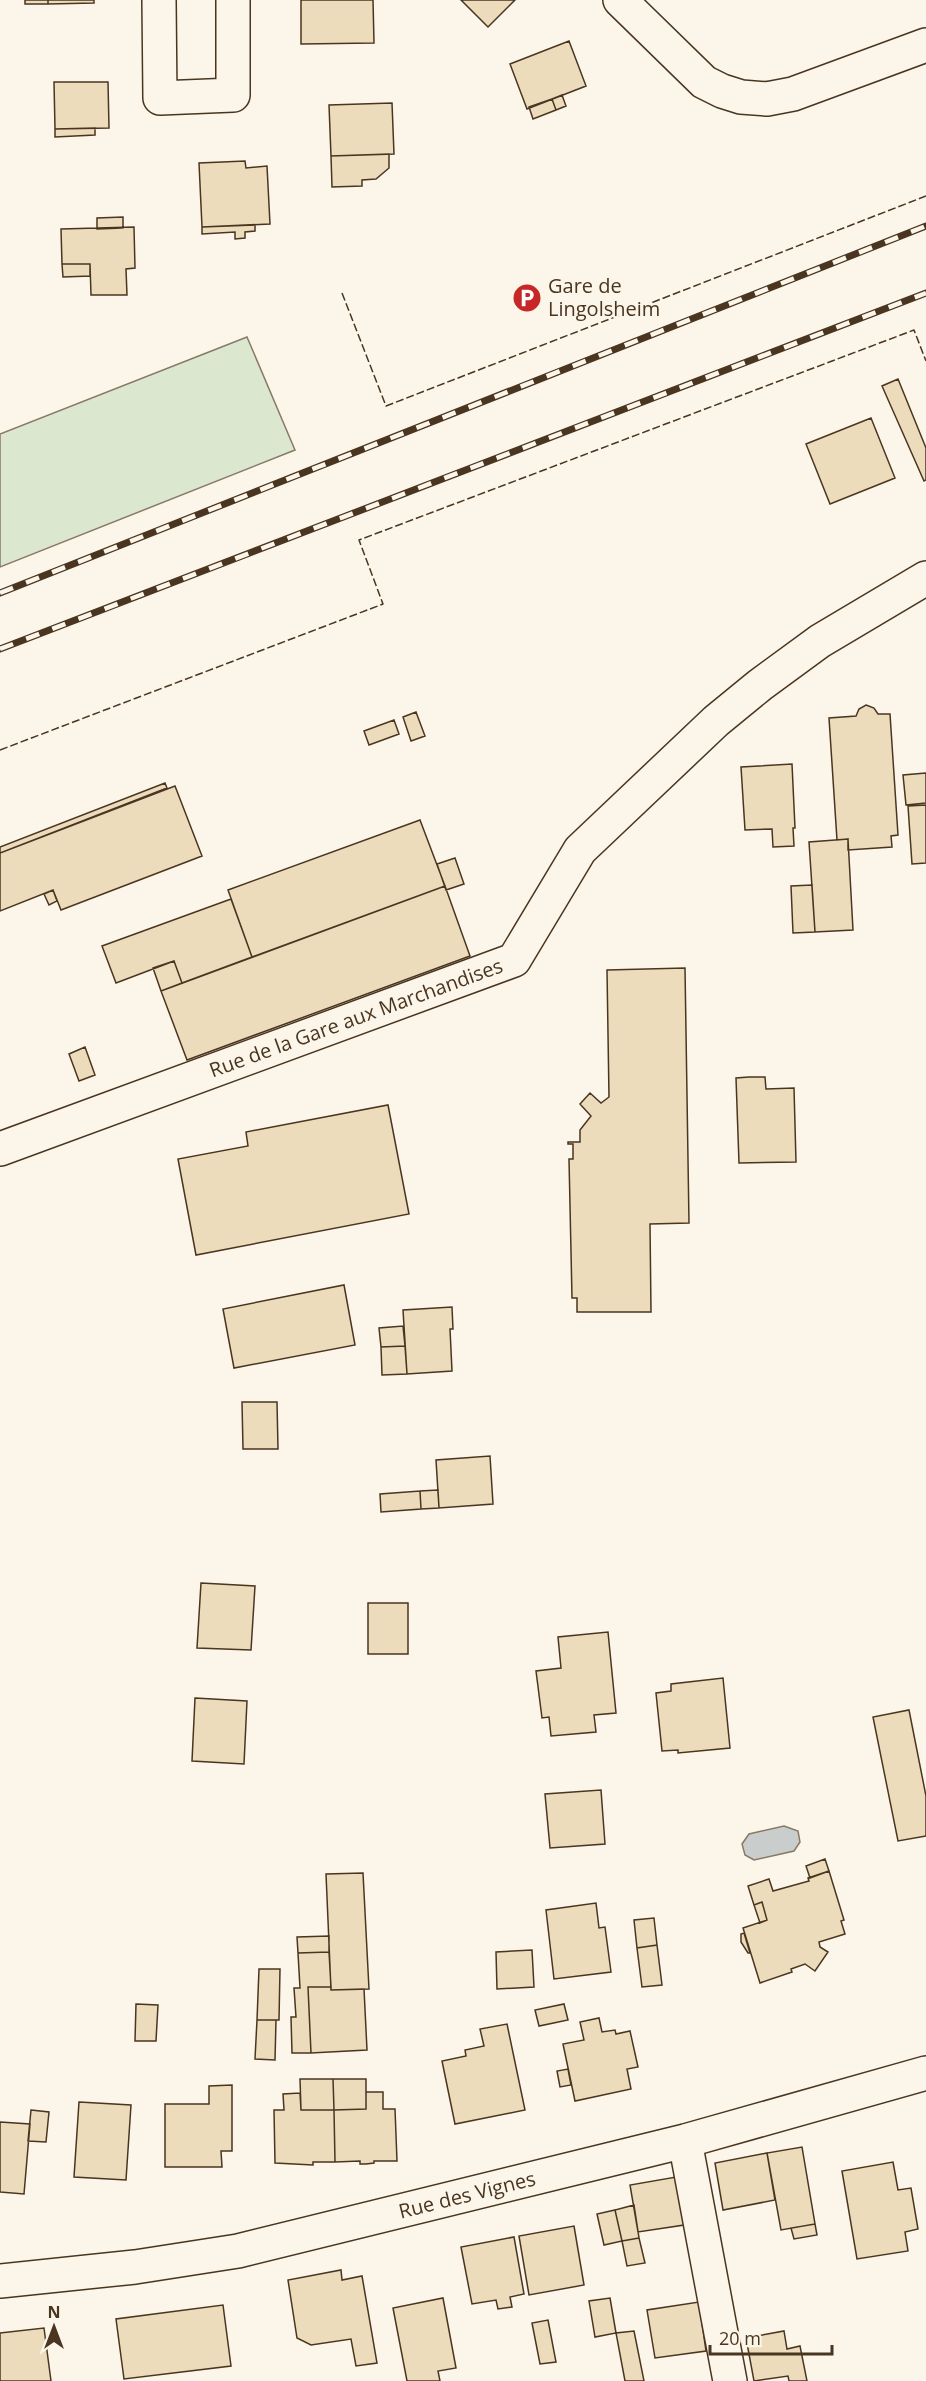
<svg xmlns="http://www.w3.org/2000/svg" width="926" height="2381" font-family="'Open Sans',sans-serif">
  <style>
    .green { fill: #dce7d0; stroke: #887966; stroke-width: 1.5 }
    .water { fill: #c9cecd; stroke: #887966; stroke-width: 1.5 }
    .building { fill: #ecdcbc; stroke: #4a3520; stroke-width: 1.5 }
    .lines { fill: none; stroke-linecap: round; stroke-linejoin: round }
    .minor-casing { stroke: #4a3520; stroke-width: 36 }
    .minor { stroke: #fbf6e9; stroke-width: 33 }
    .rail-casing { stroke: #4a3520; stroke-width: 7 }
    .rail { stroke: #fbf6e9; stroke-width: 4.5; stroke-dasharray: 14; stroke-linecap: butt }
    .fence { stroke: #4a3520; stroke-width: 1.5; stroke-dasharray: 8 3; stroke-linecap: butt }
    .labels { text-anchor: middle; stroke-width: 4.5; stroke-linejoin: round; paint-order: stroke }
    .poi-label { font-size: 20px; fill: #4a3520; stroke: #fbf6e9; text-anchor: start }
    .street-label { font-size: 20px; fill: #4a3520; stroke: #fbf6e9 }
  </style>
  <rect width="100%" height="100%" fill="#fbf6e9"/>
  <path class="green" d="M247 337 295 450 0 567V434Z"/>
  <path class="water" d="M784 1826 798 1831 800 1842 794 1851 754 1860 745 1855 742 1844 749 1834Z"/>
  <path class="building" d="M25 0H48V4H25Z
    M48 0H94V3L48 4Z
    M301 0H373L374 43 301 44Z
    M461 0H515L488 27Z
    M569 41 586 86 527 109 510 64Z
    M54 82H108L109 128 55 129Z
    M562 95 566 106 556 110 552 99Z
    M552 99 556 110 533 119 529 107Z
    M392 103 394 154 331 156 329 105Z
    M95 128V135L55 137V129Z
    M389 154V168L376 179 362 180V186L332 187 331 156Z
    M245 161 246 168 267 166 270 224 202 227 199 163Z
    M123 217V228L97 229V218Z
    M255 225V231L245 232V238L235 239V232L202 234V227Z
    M134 227 135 268 126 269 127 295H91L90 264H62L61 229Z
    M62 264H90V276L63 277Z
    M898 379 926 448V480L924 481 882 386Z
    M871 418 895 478 830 504 806 444Z
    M866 705 874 708 878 714H890L898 835 891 836 892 847 848 850V839L837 840 829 718 856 716 859 709Z
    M416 712 425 736 411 741 403 717Z
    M394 720 399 734 369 745 364 731Z
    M792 764 795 828H793L794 846 773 847 772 829 745 830 741 767Z
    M926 773V803L906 805 903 775Z
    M165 783 167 788 0 853V847Z
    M175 786 202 856 61 910 53 890 0 911V853Z
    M926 805V863L912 864 908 806Z
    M420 820 445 886 252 957 228 890Z
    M848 839 853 930 815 932 809 842Z
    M455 858 464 884 446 890 437 864Z
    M812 885 815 932 793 933 791 886Z
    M445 886 470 956 187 1060 161 991Z
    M53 890 57 901 49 905 44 894Z
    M231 899 252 957 182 983 174 961 116 983 102 946Z
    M174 961 182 983 161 991 153 968Z
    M685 968 689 1223 650 1224 651 1312H577V1298H572L569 1159H573V1144H568V1142H580V1130L591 1116 580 1104 590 1093 601 1103 609 1097 607 970Z
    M85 1047 95 1075 79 1081 69 1054Z
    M749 1077H765L766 1089 794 1088 796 1162 739 1163 736 1078Z
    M388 1105 409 1214 196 1255 178 1159 248 1146 246 1132Z
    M344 1285 355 1345 234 1368 223 1309Z
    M452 1307 453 1329H450L452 1371 407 1374 403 1310Z
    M403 1326 405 1346 381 1347 379 1328Z
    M405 1346 407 1374 382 1375 381 1347Z
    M242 1402H277L278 1449H243Z
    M490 1456 493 1504 439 1508 436 1460Z
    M438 1490 439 1508 421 1509 420 1491Z
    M420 1491 421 1509 381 1512 380 1494Z
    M201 1583 255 1586 251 1650 197 1648Z
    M368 1603H408V1654H368Z
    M608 1632 616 1713 594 1715 596 1732 551 1736 549 1717 542 1718 536 1671 561 1668 558 1637Z
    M723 1678 730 1748 678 1753V1750L662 1751 656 1693 671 1691V1684Z
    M195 1698 247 1701 244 1764 192 1761Z
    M909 1710 926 1796V1836L898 1841 873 1717Z
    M601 1790 605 1844 550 1848 545 1794Z
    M825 1859 829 1871 810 1878 806 1866Z
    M829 1871 844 1920 841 1921 845 1934 819 1942 820 1947 828 1952 815 1971 805 1964 791 1969 792 1972 760 1983 743 1928 767 1920 762 1902 754 1905 748 1886 769 1879 773 1891 809 1881 808 1878Z
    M363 1873 369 1989 331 1990 326 1874Z
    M762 1902 767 1920 760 1923 754 1905Z
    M596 1903 599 1928 605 1927 611 1972 554 1979 546 1910Z
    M654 1918 657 1945 637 1948 634 1920Z
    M744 1933 750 1953H748L741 1942V1934Z
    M329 1936V1952L298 1953 297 1937Z
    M657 1945 662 1985 642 1987 637 1948Z
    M532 1950 534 1987 497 1989 496 1952Z
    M329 1952 331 1987H308L311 2053H292L291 2017H296L294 1988H300L298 1953Z
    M259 1969H280L279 2020H257Z
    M308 1987H331V1990L364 1989 367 2050 311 2053Z
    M136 2004 158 2005 156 2041H135Z
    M564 2004 568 2020 539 2026 535 2010Z
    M599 2018 602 2032 615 2030 616 2034 630 2031 638 2067 627 2069 631 2089 575 2101 563 2044 584 2040 580 2022Z
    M257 2020H276L275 2060 255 2059Z
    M507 2024 525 2110 455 2124 442 2061 466 2056 465 2050 484 2046 480 2029Z
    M568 2069 571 2085 560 2087 557 2071Z
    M300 2079H333L334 2110H301Z
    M333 2079H366V2109L334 2110Z
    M232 2085V2151H221L222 2167H165V2104H209V2086Z
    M366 2092H383V2109H395L397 2161H374V2163L366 2164H360V2161L335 2162 334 2110 366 2109Z
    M300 2093 301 2110H334L335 2162H313V2165L275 2163 274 2110H284L283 2094Z
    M79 2102 131 2105 126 2180 74 2177Z
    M31 2110 49 2112 46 2142 28 2141Z
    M0 2122 30 2124 24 2194 0 2192Z
    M802 2147 815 2224 781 2230 767 2153Z
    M767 2153 775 2200 723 2210 715 2163Z
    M893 2162 898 2190 911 2188 918 2229 905 2232 908 2251 857 2259 842 2171Z
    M676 2177 684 2225 638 2232 630 2185Z
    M634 2205 639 2238 622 2241 615 2210Z
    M615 2210 622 2241 604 2245 597 2214Z
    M815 2224 817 2235 794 2239 791 2228Z
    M574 2226 584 2285 529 2295 519 2236Z
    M514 2237 524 2294 510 2297 512 2307 498 2309 496 2300 472 2304 461 2247Z
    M639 2238 645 2263 627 2266 622 2241Z
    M341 2270 342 2280 362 2276 377 2363 356 2366 351 2339 311 2345 297 2338 288 2280Z
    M443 2298 456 2368 438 2371 440 2381H407L393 2308Z
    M610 2298 616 2333 595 2337 589 2301Z
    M699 2302 706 2351 655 2358 647 2310Z
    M223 2305 231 2366 124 2379 116 2319Z
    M548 2320 556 2362 540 2364 532 2323Z
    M44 2328 51 2381H0V2333Z
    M634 2331 644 2381H625L616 2333Z
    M784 2331 787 2349 800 2346 807 2381H789L788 2376 754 2381 746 2338Z"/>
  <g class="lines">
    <g class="minor-casing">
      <path id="minor" d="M159 0 160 98 233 95V0
        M620 0 704 82 722 91 741 97 767 99 793 94 926 45
        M0 1149 514 960 580 850 716 721 760 685 820 641 926 578
        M685 2141 730 2381
        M0 2281 135 2267 238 2251 685 2141 926 2073"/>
    </g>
    <use href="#minor" class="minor"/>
    <g class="rail-casing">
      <path id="rail" d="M0 593 926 226
        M0 649 926 293"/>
    </g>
    <use href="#rail" class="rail"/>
    <path class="fence" d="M342 293 386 406 926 196
      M0 750 383 604 359 540 914 330 926 361"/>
  </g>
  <defs>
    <g id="parking-disc" transform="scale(1.5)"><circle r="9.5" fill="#c62828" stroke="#fbf6e9"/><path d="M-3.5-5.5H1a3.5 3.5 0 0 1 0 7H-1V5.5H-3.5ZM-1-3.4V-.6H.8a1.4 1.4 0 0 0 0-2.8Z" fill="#fff"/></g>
  </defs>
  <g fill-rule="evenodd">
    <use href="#parking-disc" x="527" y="298"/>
  </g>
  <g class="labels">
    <g class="poi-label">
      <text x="548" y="293">Gare de<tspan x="548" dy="23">Lingolsheim</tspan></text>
    </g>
    <g class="street-label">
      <text transform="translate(356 1018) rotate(-20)" y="7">Rue de la Gare aux Marchandises</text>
      <text transform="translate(467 2195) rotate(-14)" y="7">Rue des Vignes</text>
    </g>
  </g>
  <g transform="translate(54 2327)" stroke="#fbf6e9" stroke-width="4.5" paint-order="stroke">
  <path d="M0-4.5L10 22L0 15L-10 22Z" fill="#4a3520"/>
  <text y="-9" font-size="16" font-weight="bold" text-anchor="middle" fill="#4a3520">N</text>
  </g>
  <path d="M710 2345v9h122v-9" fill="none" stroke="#4a3520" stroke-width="3"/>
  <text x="719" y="2345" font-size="18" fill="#4a3520" stroke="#fbf6e9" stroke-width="4.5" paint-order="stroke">20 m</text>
</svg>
